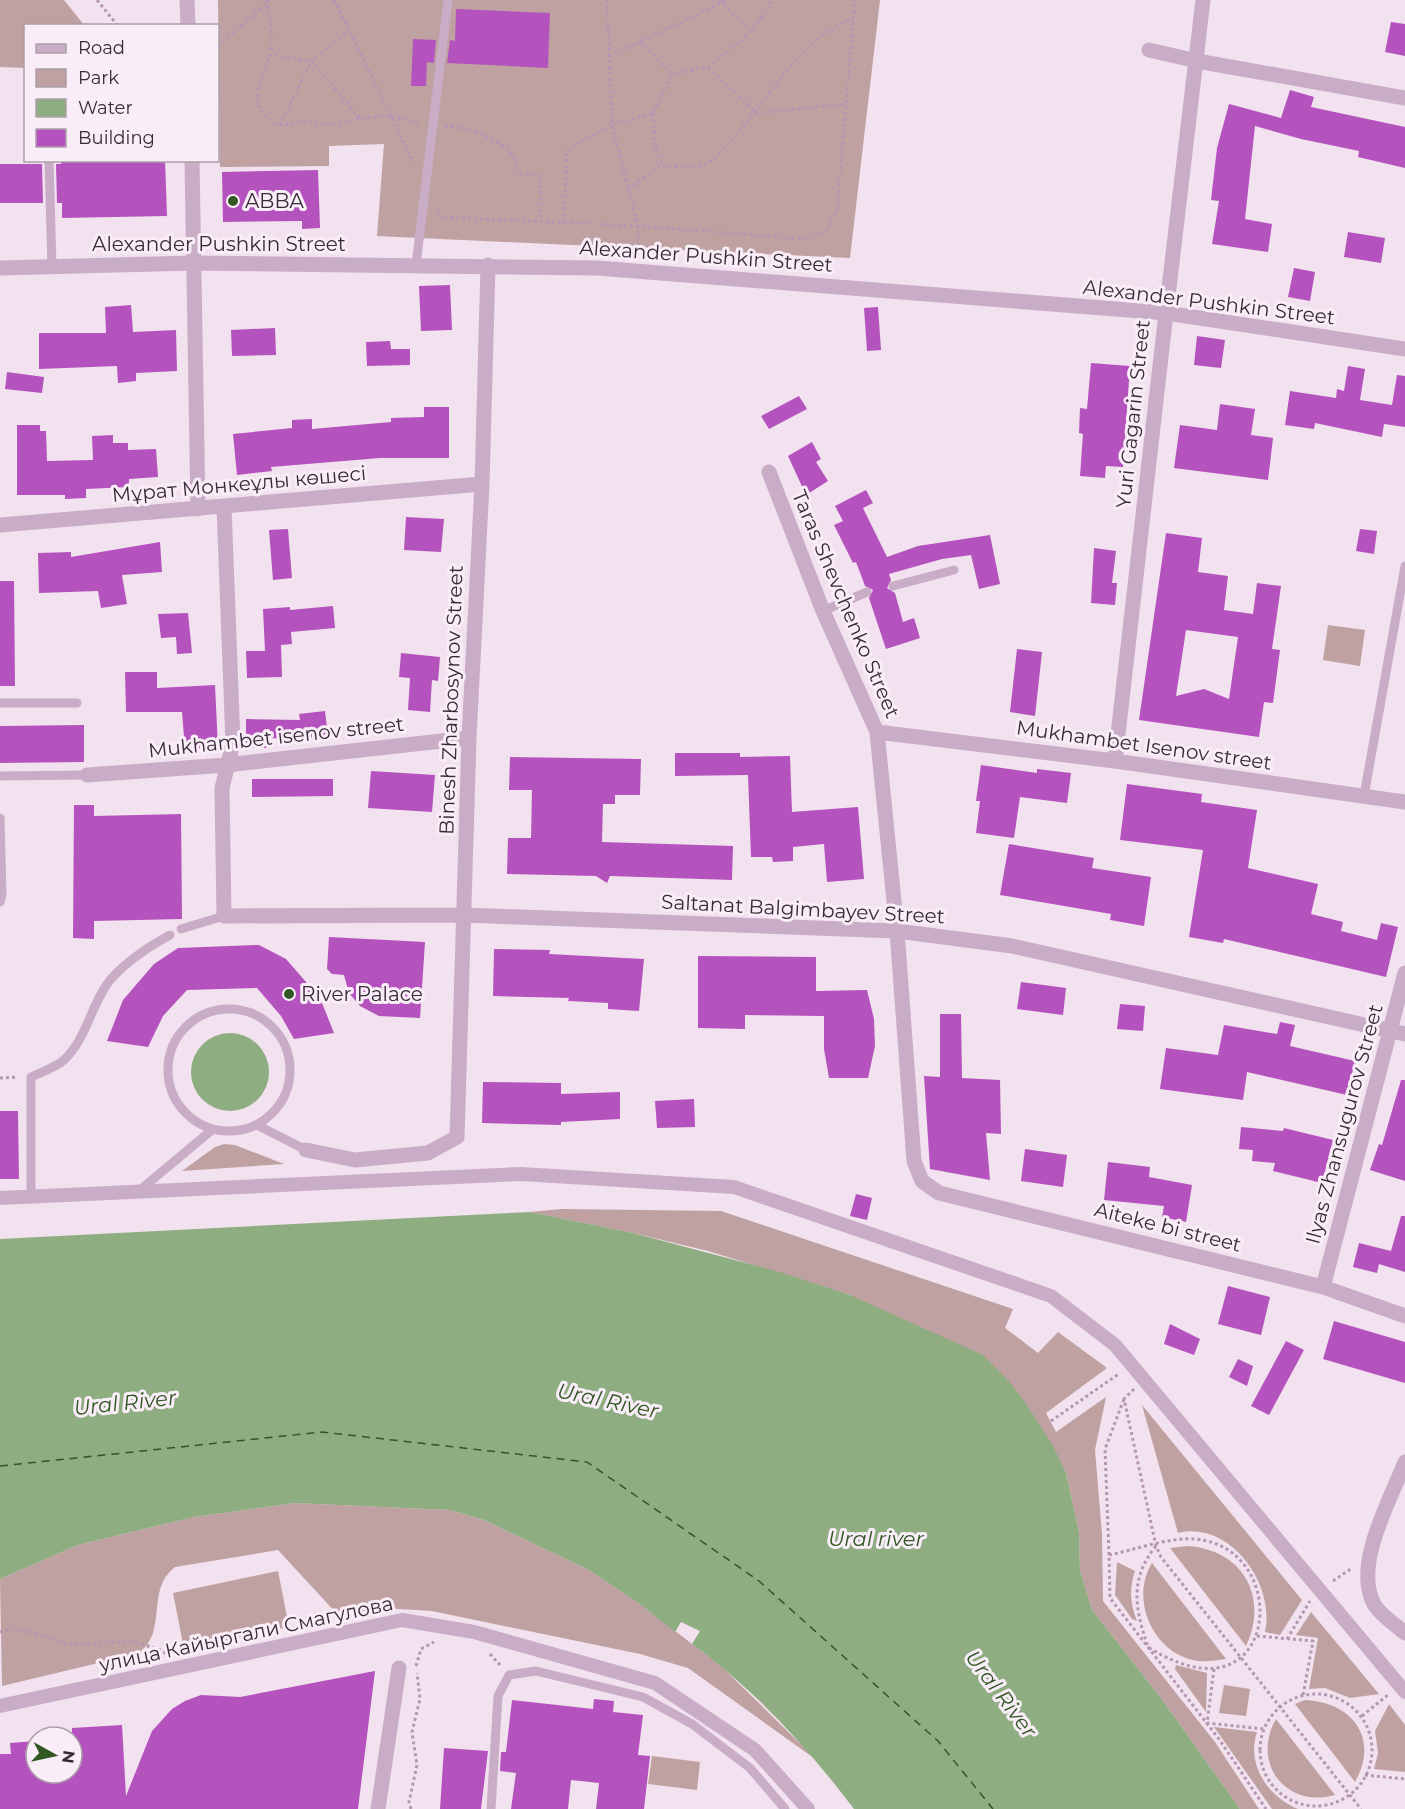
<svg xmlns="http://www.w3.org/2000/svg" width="1405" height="1809" font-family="Montserrat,sans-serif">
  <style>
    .green { fill: #c0a1a1 }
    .water { fill: #8ead81 }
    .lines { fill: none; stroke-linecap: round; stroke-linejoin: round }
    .ferry { stroke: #315723; stroke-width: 1.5; stroke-dasharray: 8 6; stroke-linecap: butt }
    .building { fill: #b453bd; fill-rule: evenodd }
    .path { stroke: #b597b2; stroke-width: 3; stroke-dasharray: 3 3; stroke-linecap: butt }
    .service { stroke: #c9adc6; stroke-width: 9 }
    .pedestrian { stroke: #c9adc6; stroke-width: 14 }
    .minor { stroke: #c9adc6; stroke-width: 15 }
    .tertiary { stroke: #c9adc6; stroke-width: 15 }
    .poi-dot { fill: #315723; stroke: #f9edf7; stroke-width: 2 }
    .labels { text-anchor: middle; stroke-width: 6; stroke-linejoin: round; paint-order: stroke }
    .poi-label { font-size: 20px; fill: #382b38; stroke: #f9edf7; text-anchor: start }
    .street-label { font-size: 20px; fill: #382b38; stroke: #f9edf7 }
    .water-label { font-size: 21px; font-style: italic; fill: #315723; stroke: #f9edf7 }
  </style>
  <rect width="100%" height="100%" fill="#f2e1ee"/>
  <path class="green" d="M0 0H64L84 25 26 26 25 68 0 67Z
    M218 0H880L850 258 377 236 384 144 329 146V166L220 167Z
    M1328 625 1365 630 1360 666 1323 660Z
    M224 1144 235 1145 284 1164 182 1171 215 1147Z
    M561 1209 721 1211 1013 1309 1005 1328 1038 1353 1058 1332 1107 1368 1046 1413 1056 1432 1106 1397 1095 1450 1102 1534 1103 1601 1215 1742 1259 1809H1240L1161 1698 1092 1610 1080 1570 1079 1532 1066 1473 850 1295 708 1251 633 1233 530 1212Z
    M1142 1405 1302 1600 1280 1635 1265 1632C1276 1585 1230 1520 1178 1533Z
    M295 1503 450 1510 484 1520 589 1570 641 1605 721 1666 818 1761 688 1668 640 1654 432 1611 382 1608 338 1615 278 1550 175 1567C153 1584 160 1609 153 1633 151 1640 145 1647 140 1653L2 1686 0 1579 78 1545 194 1517Z
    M1188 1546C1243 1550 1269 1597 1246 1646L1170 1548Z
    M1117 1562 1135 1571C1129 1589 1130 1603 1137 1621L1132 1619 1115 1595Z
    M1152 1563 1226 1659C1215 1660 1204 1663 1193 1660 1152 1651 1130 1598 1152 1563Z
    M278 1571 289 1627 184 1649 173 1593Z
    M1311 1612 1379 1694 1350 1698 1325 1688 1309 1689 1318 1638 1296 1635Z
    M1176 1665 1207 1673 1206 1712 1175 1669Z
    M1224 1685 1250 1689 1246 1716 1219 1713Z
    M1305 1700C1352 1702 1380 1738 1355 1782L1295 1704Z
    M1389 1704 1405 1725V1772L1374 1769 1378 1753 1375 1731Z
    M1276 1719 1335 1795C1285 1809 1251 1762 1276 1719Z
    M1214 1727 1257 1732C1246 1764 1268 1797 1298 1809H1272Z
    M652 1756 700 1762 697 1790 648 1784Z"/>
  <path class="water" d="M191 1072a39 39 0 1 1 78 0a39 39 0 1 1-78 0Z
    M530 1212 633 1233 780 1272 850 1295 983 1355 1007 1379 1025 1402 1052 1444 1066 1473 1079 1532 1080 1570 1092 1610 1161 1698 1240 1809H854C808 1748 754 1689 692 1644L700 1631 681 1622 675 1632 641 1605 589 1570 484 1520 450 1510 295 1503 194 1517 78 1545 0 1579V1239Z"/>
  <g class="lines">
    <path class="ferry" d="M0 1466 322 1432 587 1462 759 1581 938 1741 993 1809"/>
  </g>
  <path class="building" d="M456 9 550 13 548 68 447 63 450 40 455 41Z
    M1391 22 1405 24V56L1385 52Z
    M413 39 436 40 434 63 427 62 426 86H411Z
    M1290 90 1314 97 1311 107 1405 127V168L1358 157 1359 151 1301 139 1255 126 1245 219 1272 224 1268 252 1212 244 1219 201 1211 200 1217 148 1229 104 1281 118Z
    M61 160H165L167 216 62 218V203H57L56 164H61Z
    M0 164H42L43 203H0Z
    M318 170 320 228 302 229V221L223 222 222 172Z
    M1348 232 1385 238 1381 263 1344 257Z
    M1294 268 1315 272 1310 301 1288 297Z
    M450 285 452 330 421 331 419 286Z
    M131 305 133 332 176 330 177 371 136 373V381L118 383 117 366 39 369V333H106L105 307Z
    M878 307 881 350 867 351 864 308Z
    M275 328 276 355 232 356 231 330Z
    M1197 336 1225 340 1221 368 1194 365Z
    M390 341 391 349H410V365L367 366 366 342Z
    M1091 363 1130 366 1123 467 1106 466 1105 478 1080 476 1083 434 1079 433 1080 408 1087 409Z
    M1348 366 1365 369 1360 400 1392 405 1397 375 1405 376V427L1384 424 1382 437 1315 423 1314 429 1285 425 1290 391 1336 398 1337 389 1344 391Z
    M7 372 44 377 42 393 5 389Z
    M799 396 807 409 769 429 761 416Z
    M1220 404 1255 409 1251 435 1273 438 1268 480 1174 468 1180 425 1217 430Z
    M424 407H449V458H380L271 467 272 471 237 475 233 434 292 428V420L312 419V429L391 422V418L424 417Z
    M17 425H40V431H46L47 461 93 460 92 436 113 435V443H128V450L156 449 158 477 129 479V487L86 489V498L65 499V495H17Z
    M812 442 821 459 816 462 828 481 806 495 788 456Z
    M866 490 873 503 863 508 887 557 918 546 990 535 1000 584 979 589 971 555 942 559 889 574 891 580 887 588 895 593 903 622 914 618 920 638 886 649 869 598 873 590 865 586 856 562 853 563 834 525 843 521 835 506Z
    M406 517 444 519 441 552 404 550Z
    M288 529 292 578 273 580 269 530Z
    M1360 529 1377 531 1374 554 1356 551Z
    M1166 533 1202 538 1198 572 1228 576 1224 610 1253 614 1257 583 1281 586 1272 649 1280 650 1273 703 1264 702 1259 737 1139 720ZM1186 630 1238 637 1229 699 1204 689 1176 696Z
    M160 542 162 572 122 575 127 604 101 608 98 591 39 593 38 553 71 552V557Z
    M1094 548 1116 551 1112 583H1117L1115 605 1091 603Z
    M0 581H14L15 686H0Z
    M333 606 335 628 291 632 292 644 281 645 282 677 247 678 246 651H265L263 609 290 607V610Z
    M188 613 192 653 177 654 176 637 161 638 158 614Z
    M1017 649 1042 652 1035 716 1010 712Z
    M401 653 440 657 438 681 432 680 430 712 408 710 410 678 399 677Z
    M125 672H157V688L215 685 218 747 185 749 182 712H126Z
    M325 711 328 736 302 739 266 738V748L246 747V719L300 720 299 714Z
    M84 725V762L0 763V726Z
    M675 753H740V757L790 756 792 812 858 807 864 879 827 882 824 844 793 847V861L773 862 772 857H751L748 775 675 776Z
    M510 757 641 759 640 795H615V804H603L602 842 733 846 732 880 610 876 607 883 596 876 507 874 508 838H531L532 790H509Z
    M981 765 1037 773V769L1071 773 1067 803 1020 797 1014 838 976 833 980 801H976Z
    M371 771 435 775 432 812 368 808Z
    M252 779H333V796L252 797Z
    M1127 784 1202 794 1201 802 1257 810 1248 868 1318 884 1311 914 1343 922 1341 931 1377 940 1381 923 1398 927 1386 977 1224 939 1223 943 1189 937 1203 850 1120 840Z
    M74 805H94V816L181 814 182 919 94 921V939L73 938Z
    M1009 844 1094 858 1092 868 1151 877 1144 926 1110 920 1111 914 1000 895Z
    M329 937 425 942 420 1018 379 1016 360 1006 349 993 344 975 332 974 327 969Z
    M259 945 286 959 320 998 334 1033 294 1039 281 1016 257 988 187 990 163 1016 148 1047 107 1041 123 1000 154 964 178 948Z
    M494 949 550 950 549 954 644 959 639 1011 608 1009V1003L568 1001 569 998 493 996Z
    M698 956 816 957V991L867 990 874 1019 875 1046 868 1078H829L824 1049V1016L745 1015V1029L698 1028Z
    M1021 982 1066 988 1063 1015 1017 1009Z
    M1120 1004 1145 1006 1143 1031 1117 1029Z
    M940 1014H961L962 1078 1000 1080 1001 1134 986 1133 990 1180 930 1169 924 1076 940 1077Z
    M1280 1022 1295 1025 1290 1046 1355 1061 1347 1095 1247 1072 1243 1100 1160 1089 1166 1048 1218 1055 1224 1025 1277 1034Z
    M1401 1080H1405V1181L1370 1170 1379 1144 1382 1145Z
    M483 1082 561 1083V1094L620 1092V1119L561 1122V1125L482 1123Z
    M694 1099 695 1127 657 1128 655 1101Z
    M0 1111H18L19 1179H0Z
    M1241 1127 1283 1131 1284 1128 1333 1140 1322 1183 1273 1171 1275 1163 1252 1161 1253 1150 1239 1149Z
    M1025 1149 1067 1155 1063 1187 1021 1181Z
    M1108 1162 1150 1167 1149 1177 1192 1185 1186 1222 1162 1217 1164 1206 1104 1200Z
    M856 1194 872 1198 867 1220 850 1216Z
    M1401 1216H1405V1272L1379 1264 1377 1273 1353 1267 1359 1243 1391 1251Z
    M1228 1286 1270 1297 1261 1335 1218 1324Z
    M1334 1321 1405 1342V1383L1323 1359Z
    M1170 1324 1200 1339 1194 1355 1164 1344Z
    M1286 1341 1304 1350 1269 1415 1251 1406Z
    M1238 1359 1253 1366 1247 1386 1229 1377Z
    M375 1671 358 1809H0V1754H11L10 1743 36 1741V1773H72V1728L122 1725 126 1796 152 1731 172 1709 185 1701 201 1695 240 1697Z
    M594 1699 614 1701 613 1712 643 1715 638 1755 650 1756 644 1809H596L599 1783 571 1780 568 1809H511L516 1773 500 1771 501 1752H506L512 1700 593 1709Z
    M444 1748 488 1751 481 1809H440Z"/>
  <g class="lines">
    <path class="path" d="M97 0 118 26
      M266 0C270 13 272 29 272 43 270 76 235 100 280 126L302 121 331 125 360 118 390 116 420 124
      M334 0 414 163
      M607 0 612 125 638 226 637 256
      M719 0 750 30
      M640 42 672 74
      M218 46 270 0
      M269 55 311 61 349 30
      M609 57 726 0
      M708 67 757 113 846 104
      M653 113 655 146 662 165
      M280 126 311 61 360 118
      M445 126C463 126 502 139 512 155 515 160 516 168 518 173L541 176V222
      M628 189 662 165C677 167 694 169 708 163 717 158 727 145 734 137 777 91 791 46 853 18
      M437 209 441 217 638 226 805 239 825 233 837 209 855 0
      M564 222 567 150 612 125 653 113 672 74 708 67 743 39 770 7 771 0
      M0 1078 18 1077
      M1134 1389 1124 1399 1156 1546 1161 1557 1361 1809
      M1051 1421 1120 1373
      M1156 1546C1129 1579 1135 1609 1148 1647 1279 1730 1296 1546 1194 1539 1170 1537 1133 1550 1109 1555L1110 1598 1219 1739 1266 1809
      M1109 1555 1105 1449 1124 1399
      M1333 1581 1352 1568
      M0 1632 15 1628 71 1644 136 1642 163 1651 166 1654
      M1257 1636 1313 1641 1303 1695
      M1287 1639 1310 1601
      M490 1654 500 1665
      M416 1666 421 1649 434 1642
      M1214 1669 1207 1723 1264 1729
      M1260 1750a56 56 0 1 1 112 0a56 56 0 1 1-112 0Z
      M1362 1716 1389 1694
      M1365 1775 1405 1779
      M411 1809 409 1802 417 1765 412 1732 420 1699 417 1673"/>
    <path class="service" d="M49 160 52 266
      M416 265 448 0
      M893 586 954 570
      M823 611 867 592
      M0 703H77
      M0 776 87 775
      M1364 796 1405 566
      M0 818 2 895 0 902
      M181 929 224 916
      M168 1070a61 61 0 1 1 122 0a61 61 0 1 1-122 0Z
      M257 1125 306 1150
      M140 1190 213 1129
      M31 1196V1077C42 1072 56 1067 64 1060 88 1037 91 1003 111 979 128 960 148 947 170 935
      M491 1809 498 1696 509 1675 536 1671 643 1697 692 1724 750 1768 785 1809"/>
    <path class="pedestrian" d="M0 1198 521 1174 734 1187 1051 1296 1115 1345 1405 1692
      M0 1706 402 1620 474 1632 655 1683 755 1750 808 1809"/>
    <path class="minor" d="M187 0 188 26
      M1149 50 1197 61 1405 98
      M192 160 198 509
      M769 472 823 611 877 732 897 931 914 1161 922 1181 939 1193 1323 1287 1405 1316
      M224 506 233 743 222 788 224 916 464 915 897 931 1012 946 1405 1034
      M0 525 482 484
      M877 732 1115 761 1405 802
      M1115 761 1166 313
      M87 775 226 765 469 738
      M306 1150 355 1160 428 1153 457 1137 469 738 482 484 488 265
      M1323 1287 1405 973
      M1405 1462C1390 1501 1353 1565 1374 1604 1380 1615 1396 1625 1405 1633
      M378 1809 399 1668"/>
    <path class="tertiary" d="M0 268 194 263 597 268 1166 313 1405 349
      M1166 313 1203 0"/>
  </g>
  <g class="poi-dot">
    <circle cx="233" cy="201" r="6"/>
    <circle cx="289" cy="994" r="6"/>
  </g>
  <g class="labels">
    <g class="poi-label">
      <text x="245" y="208">ABBA</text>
      <text x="301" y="1001">River Palace</text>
    </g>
    <g class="street-label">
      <text x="219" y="251">Alexander Pushkin Street</text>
      <text transform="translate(706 256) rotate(4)" y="7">Alexander Pushkin Street</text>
      <text transform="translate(1209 302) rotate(7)" y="7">Alexander Pushkin Street</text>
      <text transform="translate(1133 414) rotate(-84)" y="7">Yuri Gagarin Street</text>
      <text transform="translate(239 484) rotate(-5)" y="7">Мұрат Монкеұлы көшесі</text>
      <text transform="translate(846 604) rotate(67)" y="7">Taras Shevchenko Street</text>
      <text transform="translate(451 700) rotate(-88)" y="7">Binesh Zharbosynov Street</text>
      <text transform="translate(276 737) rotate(-6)" y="7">Mukhambet isenov street</text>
      <text transform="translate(1144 745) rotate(8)" y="7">Mukhambet Isenov street</text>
      <text transform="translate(803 909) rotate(3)" y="7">Saltanat Balgimbayev Street</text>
      <text transform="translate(1344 1124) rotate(-75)" y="7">Ilyas Zhansugurov Street</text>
      <text transform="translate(1168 1227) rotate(14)" y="7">Aiteke bi street</text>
      <text transform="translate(246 1634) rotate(-12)" y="7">улица Кайыргали Смагулова</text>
    </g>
    <g class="water-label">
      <text transform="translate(608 1401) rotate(12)" y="7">Ural River</text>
      <text transform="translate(125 1403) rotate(-6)" y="7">Ural River</text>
      <text x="876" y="1546">Ural river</text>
      <text transform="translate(1001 1694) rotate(53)" y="7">Ural River</text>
    </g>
  </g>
  <rect x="24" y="24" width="195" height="138" fill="#f9edf7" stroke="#ac9fab" stroke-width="1.5"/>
  <rect x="36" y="44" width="30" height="9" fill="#c9adc6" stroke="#ac9fab" stroke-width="1.5"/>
  <text x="78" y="54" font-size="18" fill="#382b38">Road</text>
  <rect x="36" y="69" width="30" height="18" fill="#c0a1a1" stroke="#ac9fab" stroke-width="1.5"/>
  <text x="78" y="84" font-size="18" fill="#382b38">Park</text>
  <rect x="36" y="99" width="30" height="18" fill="#8ead81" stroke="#ac9fab" stroke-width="1.5"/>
  <text x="78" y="114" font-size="18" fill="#382b38">Water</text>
  <rect x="36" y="129" width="30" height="18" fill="#b453bd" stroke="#ac9fab" stroke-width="1.5"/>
  <text x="78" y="144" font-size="18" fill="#382b38">Building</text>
  <g transform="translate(54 1755) rotate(98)"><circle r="28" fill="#f9edf7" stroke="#ac9fab" stroke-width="1.5"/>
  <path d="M0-4.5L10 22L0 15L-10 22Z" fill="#315723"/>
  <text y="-9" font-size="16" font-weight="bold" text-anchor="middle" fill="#382b38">N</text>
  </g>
</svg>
